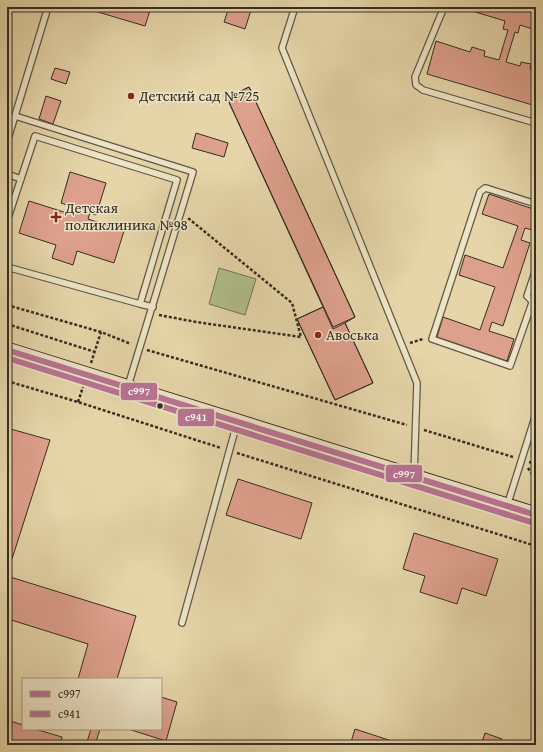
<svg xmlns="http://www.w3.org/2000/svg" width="543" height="752" font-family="'Gentium Book Plus',serif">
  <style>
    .green { fill: #afbe8c; stroke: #727658 }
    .building { fill: #dda08c; stroke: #362e24 }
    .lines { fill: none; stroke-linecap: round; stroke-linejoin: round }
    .service-casing { stroke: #625845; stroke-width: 8 }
    .secondary-casing { stroke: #362e24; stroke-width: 17 }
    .path { stroke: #362e24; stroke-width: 2.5; stroke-dasharray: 3 2; stroke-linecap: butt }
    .service { stroke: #eee4c7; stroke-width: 5.5 }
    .secondary { stroke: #eee4c7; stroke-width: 15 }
    .bus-1-casing { stroke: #eee4c7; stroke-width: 9 }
    .bus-2-casing { stroke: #eee4c7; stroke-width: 9 }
    .bus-1 { stroke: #b97495; stroke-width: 6 }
    .bus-2 { stroke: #b97495; stroke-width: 6 }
    .poi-dot { fill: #8f2418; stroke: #eee4c7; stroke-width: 1.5 }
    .bus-dot { fill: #362e24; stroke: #eee4c7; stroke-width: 1.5 }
    .labels { text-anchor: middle; stroke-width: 3; stroke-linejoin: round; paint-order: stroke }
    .poi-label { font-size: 15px; fill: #362e24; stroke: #eee4c7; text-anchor: start }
    .line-badge { stroke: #eee4c7; stroke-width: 1.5 }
    .badge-label { font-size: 11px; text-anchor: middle; font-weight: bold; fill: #fff }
  </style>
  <rect width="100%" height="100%" fill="#e5d5a9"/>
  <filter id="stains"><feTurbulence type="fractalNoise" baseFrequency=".005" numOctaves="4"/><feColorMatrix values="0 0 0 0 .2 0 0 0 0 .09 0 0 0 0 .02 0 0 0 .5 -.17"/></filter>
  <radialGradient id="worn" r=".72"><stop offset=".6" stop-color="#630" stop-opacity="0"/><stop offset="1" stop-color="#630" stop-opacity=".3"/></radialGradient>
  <path class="green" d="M219 268 256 279 245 315 209 304Z"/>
  <path class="building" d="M81 7H151L145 26Z
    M229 7H252L245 29 224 22Z
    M459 7H536V30L520 25 518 33 515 32 506 62 520 66 521 62 531 64 530 69 536 71V106L427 74 436 41 470 52 472 47 485 51 484 56 499 60 508 30 503 29 505 21Z
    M55 68 70 72 66 84 51 79Z
    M249 87 355 317 333 327 227 98Z
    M249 87 355 317 345 323 373 383 335 400 297 319 323 307 227 98Z
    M46 96 61 101 53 124 39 119Z
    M196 133 228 143 224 157 192 148Z
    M70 172 106 183 96 215 90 213 88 219 124 231 114 263 77 251 73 265 52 258 56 245 19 233 29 201 67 213 70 206 61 203Z
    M489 194 536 210V231L525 228 521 240 530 243 503 326 492 322 489 331 514 339 507 361 437 337 443 317 480 330 495 287 459 275 465 255 503 268 518 226 482 214Z
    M323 307 333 329 345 323 373 383 335 400 297 319Z
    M7 428 50 440 12 559 7 557Z
    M238 479 312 503 301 539 226 515Z
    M414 533 498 559 486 596 462 588 457 604 420 592 425 576 403 569Z
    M7 576 136 616 117 679H78L88 644 8 619 11 606 7 604Z
    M161 697 177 702 166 741 128 729H161Z
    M7 720 23 725V729H35L62 737 60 745H7Z
    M91 729H100L95 745H86Z
    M355 729 404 745H350Z
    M485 733 502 739 500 745H481Z"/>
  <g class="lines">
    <g class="service-casing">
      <path id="service" d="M295 7 282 48 417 383 414 476
        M444 7 415 77 416 85 423 90 536 123
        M15 116 193 172 128 386
        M7 142 48 7
        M7 174 21 179
        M536 204 489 189 485 188 480 192 432 339 510 366 532 303 531 300 527 296 536 269
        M7 221 35 136 177 180 140 304 7 267
        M140 304 153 307
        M507 506 536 414
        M182 623 237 423"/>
    </g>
    <g class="secondary-casing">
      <path id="secondary" d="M7 350 536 515"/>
    </g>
    <path class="path" d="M7 305 101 332 131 344
      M159 315 196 322 301 337 292 303 188 218
      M7 324 95 352
      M410 343 423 339
      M147 350 407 425
      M91 363 101 332
      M7 381 78 402 221 448
      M78 402 83 387
      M424 430 513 457
      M237 453 536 546
      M529 462 536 464
      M528 468 536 480"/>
    <use href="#service" class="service"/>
    <use href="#secondary" class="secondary"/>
    <g class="bus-1-casing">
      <path id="bus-1" d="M7 350 536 515"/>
    </g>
    <g class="bus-2-casing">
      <path id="bus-2" d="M7 358 534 523"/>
    </g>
    <use href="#bus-1" class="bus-1"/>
    <use href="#bus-2" class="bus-2"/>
  </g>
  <g class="poi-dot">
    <circle cx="131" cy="96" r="4"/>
    <path d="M54 211h4v4h4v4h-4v4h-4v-4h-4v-4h4z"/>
    <circle cx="318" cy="335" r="4"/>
  </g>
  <circle class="bus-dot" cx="160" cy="406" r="3.5"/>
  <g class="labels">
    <g class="poi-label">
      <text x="139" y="101">Детский сад №725</text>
      <text x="65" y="213">Детская<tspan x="65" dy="17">поликлиника №98</tspan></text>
      <text x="326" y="340">Авоська</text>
    </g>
  </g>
  <g class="line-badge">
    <rect x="120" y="382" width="38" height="19" rx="4" fill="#b97495"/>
    <rect x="177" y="408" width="38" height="19" rx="4" fill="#b97495"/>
    <rect x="385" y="464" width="38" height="19" rx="4" fill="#b97495"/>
  </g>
  <g class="badge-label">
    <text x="139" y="395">с997</text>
    <text x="196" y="421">с941</text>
    <text x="404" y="478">с997</text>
  </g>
  <rect width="543" height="752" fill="none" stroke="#e5d5a9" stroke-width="24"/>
  <rect x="8" y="8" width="527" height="736" fill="none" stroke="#362e24" stroke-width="2"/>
  <rect x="12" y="12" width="519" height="728" fill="none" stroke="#362e24"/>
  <rect x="22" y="678" width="140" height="52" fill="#eee4c7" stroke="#a49b86"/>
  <rect x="30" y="691" width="20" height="6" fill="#b97495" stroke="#a49b86"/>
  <text x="58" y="698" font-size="12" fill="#362e24">с997</text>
  <rect x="30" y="711" width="20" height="6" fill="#b97495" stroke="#a49b86"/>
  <text x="58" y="718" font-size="12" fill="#362e24">с941</text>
  <rect width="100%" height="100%" filter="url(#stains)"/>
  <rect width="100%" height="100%" fill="url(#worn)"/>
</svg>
